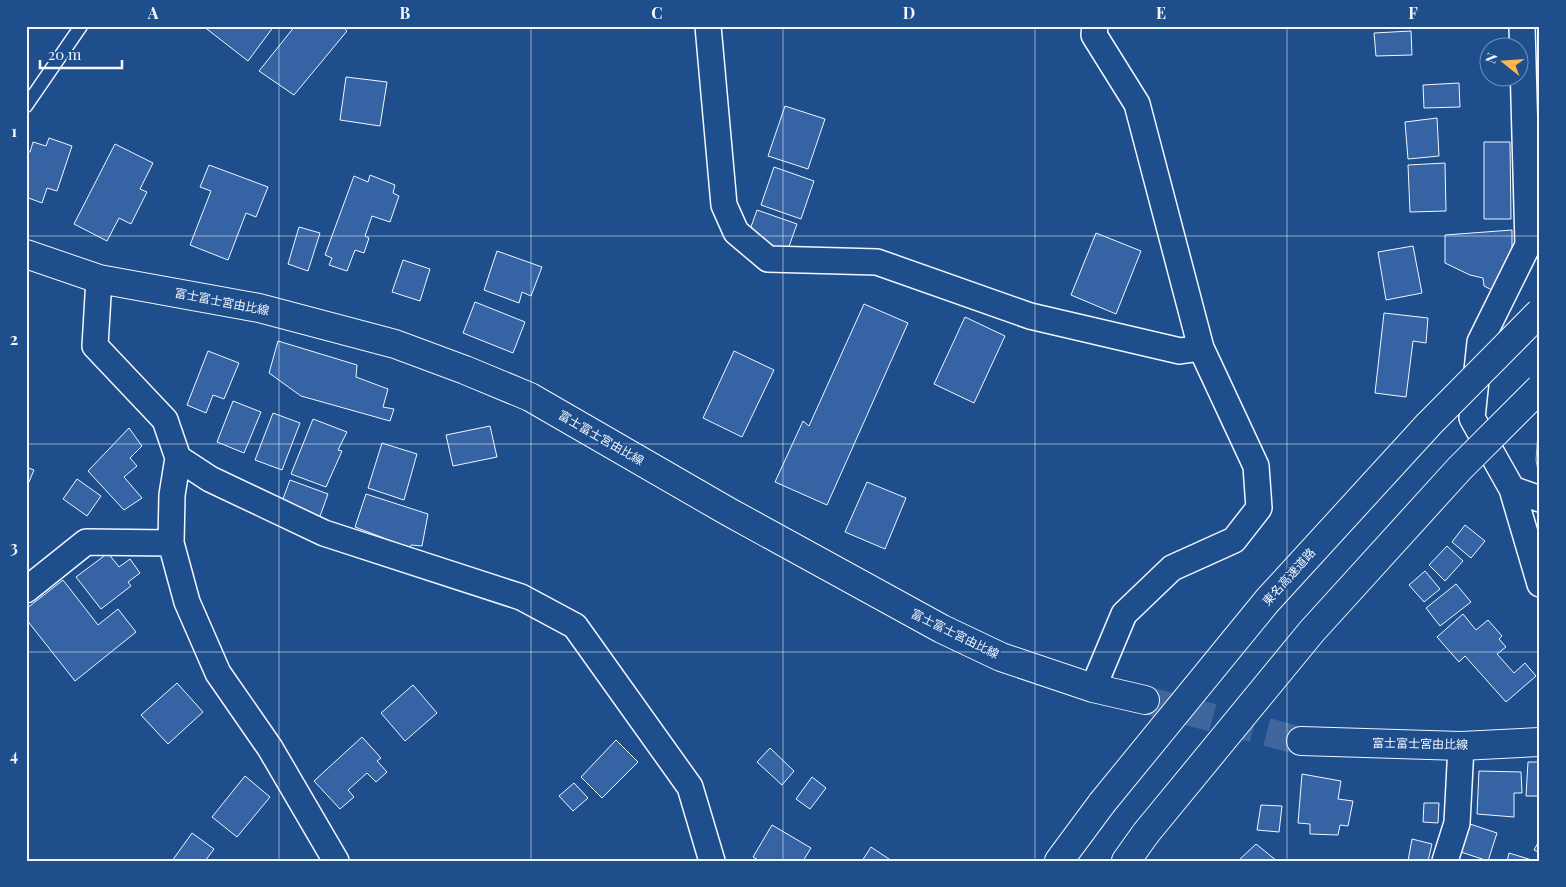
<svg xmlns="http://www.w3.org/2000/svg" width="1566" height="887" font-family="'Playfair Display','Noto Sans JP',serif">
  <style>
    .water { fill: #446ba0; stroke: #a8bbd7 }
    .building { fill: #3563a3; stroke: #f2f6ff }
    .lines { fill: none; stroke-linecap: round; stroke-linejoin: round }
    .primary-tunnel { stroke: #3f679d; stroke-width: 28; stroke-dasharray: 28 14; stroke-linecap: butt }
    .lane-casing { stroke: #f2f6ff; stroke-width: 15 }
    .street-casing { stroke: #f2f6ff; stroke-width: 28 }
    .primary-casing { stroke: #f2f6ff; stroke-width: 30 }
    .highway-casing { stroke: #f2f6ff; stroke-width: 30 }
    .lane { stroke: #1f4e8c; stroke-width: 12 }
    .street { stroke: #1f4e8c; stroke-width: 25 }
    .primary { stroke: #1f4e8c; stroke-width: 28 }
    .highway { stroke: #1f4e8c; stroke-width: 28 }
    .highway-bridge-casing { stroke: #f2f6ff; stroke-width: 30; stroke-linecap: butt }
    .highway-bridge { stroke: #1f4e8c; stroke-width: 28 }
    .grid { fill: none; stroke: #f2f6ff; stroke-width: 1; stroke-opacity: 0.55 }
    .labels { text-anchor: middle; stroke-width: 4; stroke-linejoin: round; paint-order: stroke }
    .street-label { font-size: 12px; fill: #f2f6ff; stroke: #1f4e8c }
    .neatline { fill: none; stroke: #f2f6ff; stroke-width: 2 }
    .grid-label { font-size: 16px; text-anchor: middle; font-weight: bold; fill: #f2f6ff }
  </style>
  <rect width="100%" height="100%" fill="#1f4e8c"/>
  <path class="water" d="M1540 403V482L1536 460Z"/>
  <path class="building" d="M203 26H274L248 61Z
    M295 26H342L347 31 294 95 259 71Z
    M1411 31 1412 55 1376 56 1374 33Z
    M346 77 387 82 380 126 340 120Z
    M1459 83 1460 107 1424 108 1423 85Z
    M785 106 825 119 808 169 768 156Z
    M1437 118 1439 156 1408 159 1405 122Z
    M49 138 72 146 57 191 47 188 42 203 26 197V151L30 152 33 142 46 146Z
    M1484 142H1510L1511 219H1484Z
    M115 144 153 163 140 189 147 192 131 224 119 218 107 241 74 224Z
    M1445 163 1446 211 1410 212 1408 165Z
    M209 165 268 187 256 217 246 213 228 260 190 245 211 191 200 187Z
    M774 167 814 181 801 219 761 205Z
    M370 175 395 185 393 193 399 196 390 222 372 216 365 236 369 238 364 253 355 250 347 271 329 265 332 258 325 255 354 176 368 182Z
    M757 210 797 224 787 252 747 238Z
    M299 227 320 233 308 271 288 264Z
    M1512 230V250L1496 292 1484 286 1483 278 1470 275 1445 263V235Z
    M1096 233 1141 251 1116 314 1071 295Z
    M1413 246 1422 293 1386 300 1378 252Z
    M497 251 542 267 531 296 522 292 519 303 484 290Z
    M403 260 430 269 420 301 392 292Z
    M475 302 525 322 513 353 463 333Z
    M864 304 908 323 827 505 775 482 803 421 809 426Z
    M1384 313 1428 318 1426 343 1413 341 1406 397 1375 393Z
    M965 317 1005 336 974 403 934 384Z
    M278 341 357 365 356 377 388 389 383 407 394 409 390 421 301 396 269 373Z
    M208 351 239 363 224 399 213 395 206 413 187 405Z
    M734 351 774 370 742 437 703 418Z
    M233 401 261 412 244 453 217 442Z
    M273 413 300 423 282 470 255 460Z
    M313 419 347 432 338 450 342 451 326 487 291 474Z
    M490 426 497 457 453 466 446 435Z
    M129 428 142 446 130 458 137 466 124 477 142 498 124 510 88 471Z
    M382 443 417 454 404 500 368 488Z
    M26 467 34 470 26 489Z
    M77 479 101 496 87 516 63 499Z
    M290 480 328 494 319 519 281 504Z
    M867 482 906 498 885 549 845 532Z
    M366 494 428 514 422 546 411 545 410 548 355 527Z
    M1465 525 1485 541 1471 558 1452 542Z
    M1447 546 1463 561 1445 581 1429 565Z
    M108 553 119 567 130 559 140 573 128 582 131 586 101 609 76 577Z
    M1425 571 1440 589 1424 602 1409 585Z
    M63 580 98 625 118 609 136 632 75 681 26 619V609Z
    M1456 584 1471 602 1440 626 1426 608Z
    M1463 614 1476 630 1488 620 1502 636 1499 639 1506 647 1497 654 1514 673 1525 663 1536 676 1506 702 1465 656 1459 662 1437 637Z
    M177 683 203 712 168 744 141 715Z
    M413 685 437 713 405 741 381 713Z
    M362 737 381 758 377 761 387 772 376 782 367 773 348 790 354 797 340 809 314 781Z
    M616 740 638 762 602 798 581 777Z
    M770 748 794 771 782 785 757 762Z
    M1528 762H1540V796H1526Z
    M1479 771 1521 772 1522 793H1514V817L1477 814Z
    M1302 774 1341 781 1338 799 1353 801 1348 826 1340 825 1338 835 1310 834V824L1298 823Z
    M245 776 270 797 237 837 212 817Z
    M812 777 826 788 810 809 796 799Z
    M574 783 588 798 573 811 559 796Z
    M1424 803H1439L1438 823 1423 822Z
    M1261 805 1282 806 1279 832 1257 830Z
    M1470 824 1497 833 1488 861 1461 852Z
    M772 825 811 848 803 861H760L753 857Z
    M192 833 214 849 205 861H172Z
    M1412 839 1432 844 1428 861H1408Z
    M1540 839V853L1534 850Z
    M1256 844 1277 861H1238Z
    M871 847 892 861H862Z
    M1509 853 1535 861H1507Z"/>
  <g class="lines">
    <path class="primary-tunnel" d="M1145 700 1301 741"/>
    <g class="lane-casing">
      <path id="lane" d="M26 106 81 26"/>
    </g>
    <g class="street-casing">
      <path id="street" d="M708 26 724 205 736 232 768 259 877 262 1030 316 1180 351 1201 348
        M1522 26 1528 245 1480 342 1472 418 1512 489 1540 584
        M99 279 95 346 165 420 178 458 172 495 171 543 187 602 218 673 270 748 336 861
        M178 458 210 479 324 533 521 597 575 626 690 787 712 861
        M1512 489 1540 499
        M26 590 86 542 171 543
        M1093 688 1124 614 1172 568 1234 540 1259 508 1256 466 1201 348 1137 104 1094 35 1095 26
        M1445 861 1457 823 1461 746"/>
    </g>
    <g class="primary-casing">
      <path id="primary" d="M26 254 99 279 259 308 395 344 465 370 530 397 729 512 942 629 1001 657 1093 688 1145 700
        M1301 741 1461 746 1540 742"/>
    </g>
    <g class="highway-casing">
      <path id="highway" d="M1059 861 1102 803
        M1126 861 1146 833"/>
    </g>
    <use href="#lane" class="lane"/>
    <use href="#street" class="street"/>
    <use href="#primary" class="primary"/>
    <use href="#highway" class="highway"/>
    <g class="highway-bridge-casing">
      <path id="highway-bridge" d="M1102 803 1267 601 1429 424 1540 312
        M1146 833 1312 631 1460 468 1540 388"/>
    </g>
    <use href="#highway-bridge" class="highway-bridge"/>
  </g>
  <path class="grid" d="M279 26V861M531 26V861M783 26V861M1035 26V861M1287 26V861M26 236H1540M26 444H1540M26 652H1540"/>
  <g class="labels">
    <g class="street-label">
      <text transform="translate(222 302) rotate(11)" y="4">富士富士宮由比線</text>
      <text transform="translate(601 438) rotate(30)" y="4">富士富士宮由比線</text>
      <text transform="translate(1289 577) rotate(-48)" y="4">東名高速道路</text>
      <text transform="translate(955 634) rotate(26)" y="4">富士富士宮由比線</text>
      <text transform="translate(1420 744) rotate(1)" y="4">富士富士宮由比線</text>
    </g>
  </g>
  <rect width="1566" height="887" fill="none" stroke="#1f4e8c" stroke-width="55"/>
  <g transform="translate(1504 62) rotate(287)"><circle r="24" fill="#1f4e8c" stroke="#7391ba"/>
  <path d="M0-4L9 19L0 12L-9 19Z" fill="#ffb74d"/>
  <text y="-8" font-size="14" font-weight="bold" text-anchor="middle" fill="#f2f6ff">N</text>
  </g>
  <path d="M40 60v8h82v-8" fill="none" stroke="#f2f6ff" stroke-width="2.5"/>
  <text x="48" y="60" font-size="15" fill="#f2f6ff" stroke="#1f4e8c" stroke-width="4" paint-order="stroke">20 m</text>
  <rect x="28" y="28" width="1510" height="832" class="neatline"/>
  <g class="grid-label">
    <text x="153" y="19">A</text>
    <text x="405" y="19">B</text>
    <text x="657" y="19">C</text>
    <text x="909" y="19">D</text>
    <text x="1161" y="19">E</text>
    <text x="1413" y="19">F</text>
    <text x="14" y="137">1</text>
    <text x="14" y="345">2</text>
    <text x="14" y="553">3</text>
    <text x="14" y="761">4</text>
  </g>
</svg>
